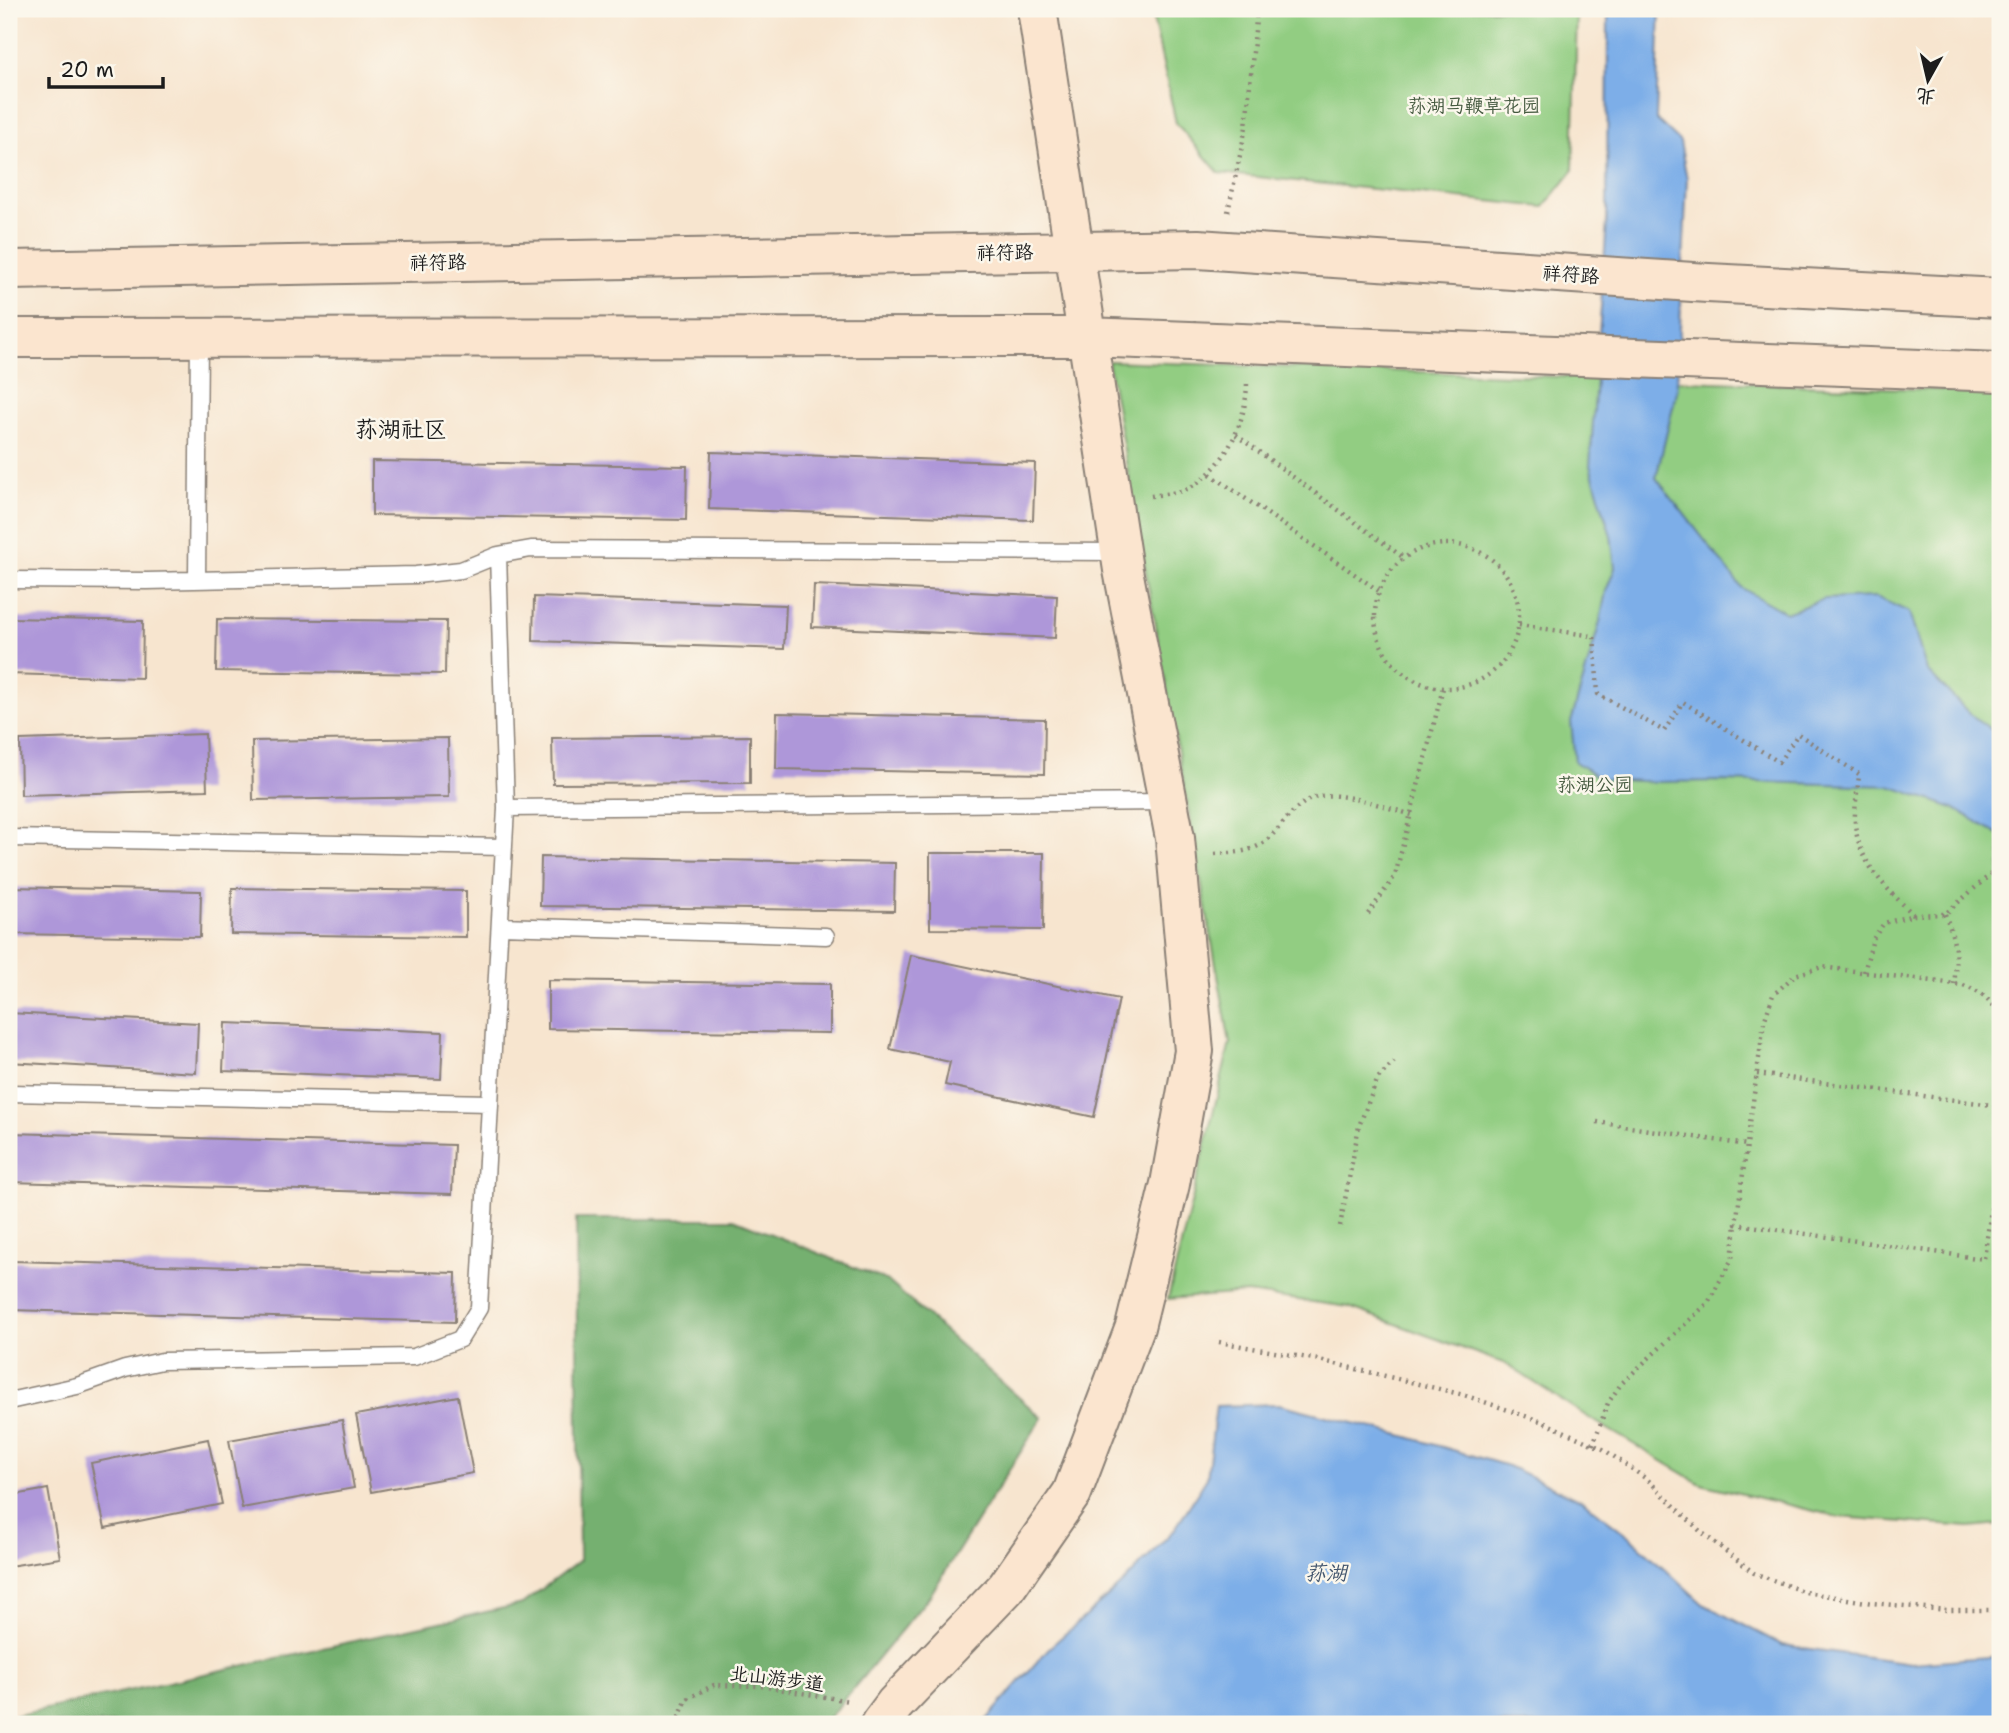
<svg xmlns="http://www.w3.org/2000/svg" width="2009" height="1733" font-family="'Shantell Sans','LXGW WenKai TC',sans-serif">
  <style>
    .green { fill: #92cd82; stroke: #57744f; stroke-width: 2 }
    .forest { fill: #75b070; stroke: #486646; stroke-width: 2 }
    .water { fill: #7daee8; stroke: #4c6582; stroke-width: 2 }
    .building { fill: #ae97d9 }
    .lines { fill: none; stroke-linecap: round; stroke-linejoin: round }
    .lane-casing { stroke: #8a8076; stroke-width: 19 }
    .secondary-casing { stroke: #8a8076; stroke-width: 42 }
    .path { stroke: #8a8076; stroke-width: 4.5; stroke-dasharray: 2 5; stroke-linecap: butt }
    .lane { stroke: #fff; stroke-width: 16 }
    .secondary { stroke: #fbe5cf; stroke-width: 38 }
    .labels { text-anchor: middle; stroke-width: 5; stroke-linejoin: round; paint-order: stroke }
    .park-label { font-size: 19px; fill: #455a40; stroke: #fbf7ec }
    .street-label { font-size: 19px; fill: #1c1c1c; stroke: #fbf7ec }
    .water-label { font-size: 21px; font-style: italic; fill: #43566e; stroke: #fbf7ec }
    .quarter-label { font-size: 23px; fill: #1c1c1c; stroke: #fbf7ec }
  </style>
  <rect width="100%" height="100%" fill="#fbf7ec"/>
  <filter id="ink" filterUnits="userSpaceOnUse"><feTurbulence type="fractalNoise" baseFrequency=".0143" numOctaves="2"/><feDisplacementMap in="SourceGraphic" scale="14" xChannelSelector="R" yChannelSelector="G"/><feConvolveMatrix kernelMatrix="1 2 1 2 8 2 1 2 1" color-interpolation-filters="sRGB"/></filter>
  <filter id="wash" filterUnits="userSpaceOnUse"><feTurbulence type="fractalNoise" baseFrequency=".00686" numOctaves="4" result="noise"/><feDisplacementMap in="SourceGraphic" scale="28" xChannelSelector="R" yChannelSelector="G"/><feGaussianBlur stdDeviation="1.57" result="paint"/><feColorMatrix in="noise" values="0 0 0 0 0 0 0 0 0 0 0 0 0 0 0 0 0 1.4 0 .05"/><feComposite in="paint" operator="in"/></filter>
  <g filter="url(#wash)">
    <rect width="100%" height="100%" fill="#f7e5cf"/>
    <path class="green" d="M1151 9H1577L1573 171 1544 207 1219 173 1176 123Z
      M1108 361 2000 392V1524L1969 1527 1839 1517 1701 1484 1586 1416 1506 1364 1349 1307 1247 1293 1168 1299 1230 1043Z"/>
    <path class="forest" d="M576 1219H734L888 1281 1042 1418 929 1597 824 1724H9V1717L522 1604 579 1561Z"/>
    <path class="water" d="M1608 9H1660L1656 119 1680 142 1687 179 1677 390 1656 478 1742 588 1786 613 1824 599 1876 597 1909 612 1927 671 1970 714 2000 736V835L1953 808 1890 786 1721 781 1659 782 1602 779 1575 762 1571 722 1600 622 1606 591 1615 568 1611 536 1590 466 1607 220Z
      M1279 1404 1408 1437 1508 1466 1582 1500 1630 1537 1703 1604 1782 1645 1911 1663 2000 1656V1724H983L1048 1649 1123 1583 1175 1529 1207 1478 1216 1406Z"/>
    <g id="blocks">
      <path class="building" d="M711 452 1035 463 1033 520 709 509Z
        M372 461 687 466 686 520 372 515Z
        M814 585 1057 596 1055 638 812 627Z
        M534 597 786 605 784 649 533 641Z
        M9 618 143 621 142 678 9 674Z
        M217 619 446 621 445 674 216 671Z
        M777 713 1045 719 1044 774 776 769Z
        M205 734 207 790 21 795 20 740Z
        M750 736V783L553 784 552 738Z
        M448 738 449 797 253 800 252 741Z
        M930 853H1044L1043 930 930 929Z
        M541 857 895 863 894 911 540 906Z
        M9 887 201 891 200 937 9 934Z
        M232 888 466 891V937L231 934Z
        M911 955 1119 999 1094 1117 945 1085 950 1062 890 1049Z
        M548 980 830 984V1033L548 1029Z
        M9 1013 198 1023 196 1073 9 1062Z
        M225 1023 443 1032 441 1079 223 1071Z
        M9 1133 454 1145 452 1194 9 1182Z
        M11 1261 456 1273 455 1322 10 1310Z
        M458 1396 473 1473 371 1492 356 1415Z
        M342 1420 354 1488 242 1508 229 1440Z
        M208 1439 222 1504 105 1528 91 1463Z
        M48 1489 60 1558 9 1566V1496Z"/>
    </g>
  </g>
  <g filter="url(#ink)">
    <use href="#blocks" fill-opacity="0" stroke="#8a8076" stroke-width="2"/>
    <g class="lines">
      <g class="lane-casing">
        <path id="lane" d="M9 580 147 581 416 575 461 570 498 555 531 549 1120 552
          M197 580 199 338
          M506 808 1168 802
          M9 838 504 847
          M500 926 826 936
          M9 1093 490 1103
          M9 1401 77 1386 125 1369 162 1361 414 1357 460 1339 479 1308 506 808 498 555"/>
      </g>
      <g class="secondary-casing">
        <path id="secondary" d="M9 270 1198 249 1708 283 2000 298
          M9 338 1087 337 2000 372
          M880 1724 895 1704 1006 1588 1072 1493 1135 1327 1170 1184 1194 1051 1175 838 1123 570 1037 9"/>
      </g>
      <path class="path" d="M1228 212 1246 127 1257 9
        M1236 435 1404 558
        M1210 474 1379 591
        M1151 496C1163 494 1179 493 1189 488 1225 468 1247 422 1247 381
        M1375 616a72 72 0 1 1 144 0a72 72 0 1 1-144 0Z
        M1519 625 1594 636 1598 694 1664 731 1683 702 1779 762 1798 734 1859 774C1858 790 1854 808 1855 824 1859 864 1887 889 1914 915
        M1215 854C1230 853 1244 853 1258 846 1278 836 1290 805 1316 797 1339 790 1389 808 1412 815
        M1368 914 1395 876 1443 688
        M1945 914C1955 940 1958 956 1954 984
        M1864 972 1873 939 1884 923 1914 915 1945 914 2000 866
        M2000 1018C1992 1000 1981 991 1963 985L1822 967 1795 975 1773 995 1764 1022 1736 1224 1984 1259 2000 1145
        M1757 1074 2000 1106
        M1597 1122 1747 1145
        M1340 1226 1359 1126 1378 1078 1394 1062
        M1219 1342 1319 1360 1464 1395 1543 1422 1603 1449 1648 1480 1700 1531 1754 1573 1805 1592 1872 1603 1947 1610H2000
        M1593 1445 1608 1403 1621 1384 1708 1303 1732 1259 1736 1224
        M676 1724 687 1699 714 1685 761 1686 849 1701"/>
      <use href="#lane" class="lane"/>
      <use href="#secondary" class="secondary"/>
    </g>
  </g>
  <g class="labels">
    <g class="park-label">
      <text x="1474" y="112">荪湖马鞭草花园</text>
      <text x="1595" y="791">荪湖公园</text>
    </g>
    <g class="street-label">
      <text transform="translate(1005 252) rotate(-1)" y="7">祥符路</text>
      <text transform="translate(438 262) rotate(-1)" y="7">祥符路</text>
      <text transform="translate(1571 274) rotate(4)" y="7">祥符路</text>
      <text transform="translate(777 1678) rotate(7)" y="7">北山游步道</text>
    </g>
    <g class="water-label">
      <text x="1326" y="1580">荪湖</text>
    </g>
    <g class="quarter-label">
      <text x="401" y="437">荪湖社区</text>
    </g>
  </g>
  <rect width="2009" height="1733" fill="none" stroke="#fbf7ec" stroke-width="35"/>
  <g transform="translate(1928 80) rotate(188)" stroke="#fbf7ec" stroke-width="5" paint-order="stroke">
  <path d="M0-5L12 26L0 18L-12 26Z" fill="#1c1c1c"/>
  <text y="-10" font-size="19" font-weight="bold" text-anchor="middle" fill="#1c1c1c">北</text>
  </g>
  <path d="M49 77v10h114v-10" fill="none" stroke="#1c1c1c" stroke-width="3.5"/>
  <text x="60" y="77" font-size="21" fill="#1c1c1c" stroke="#fbf7ec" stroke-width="5" paint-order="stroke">20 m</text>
</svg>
